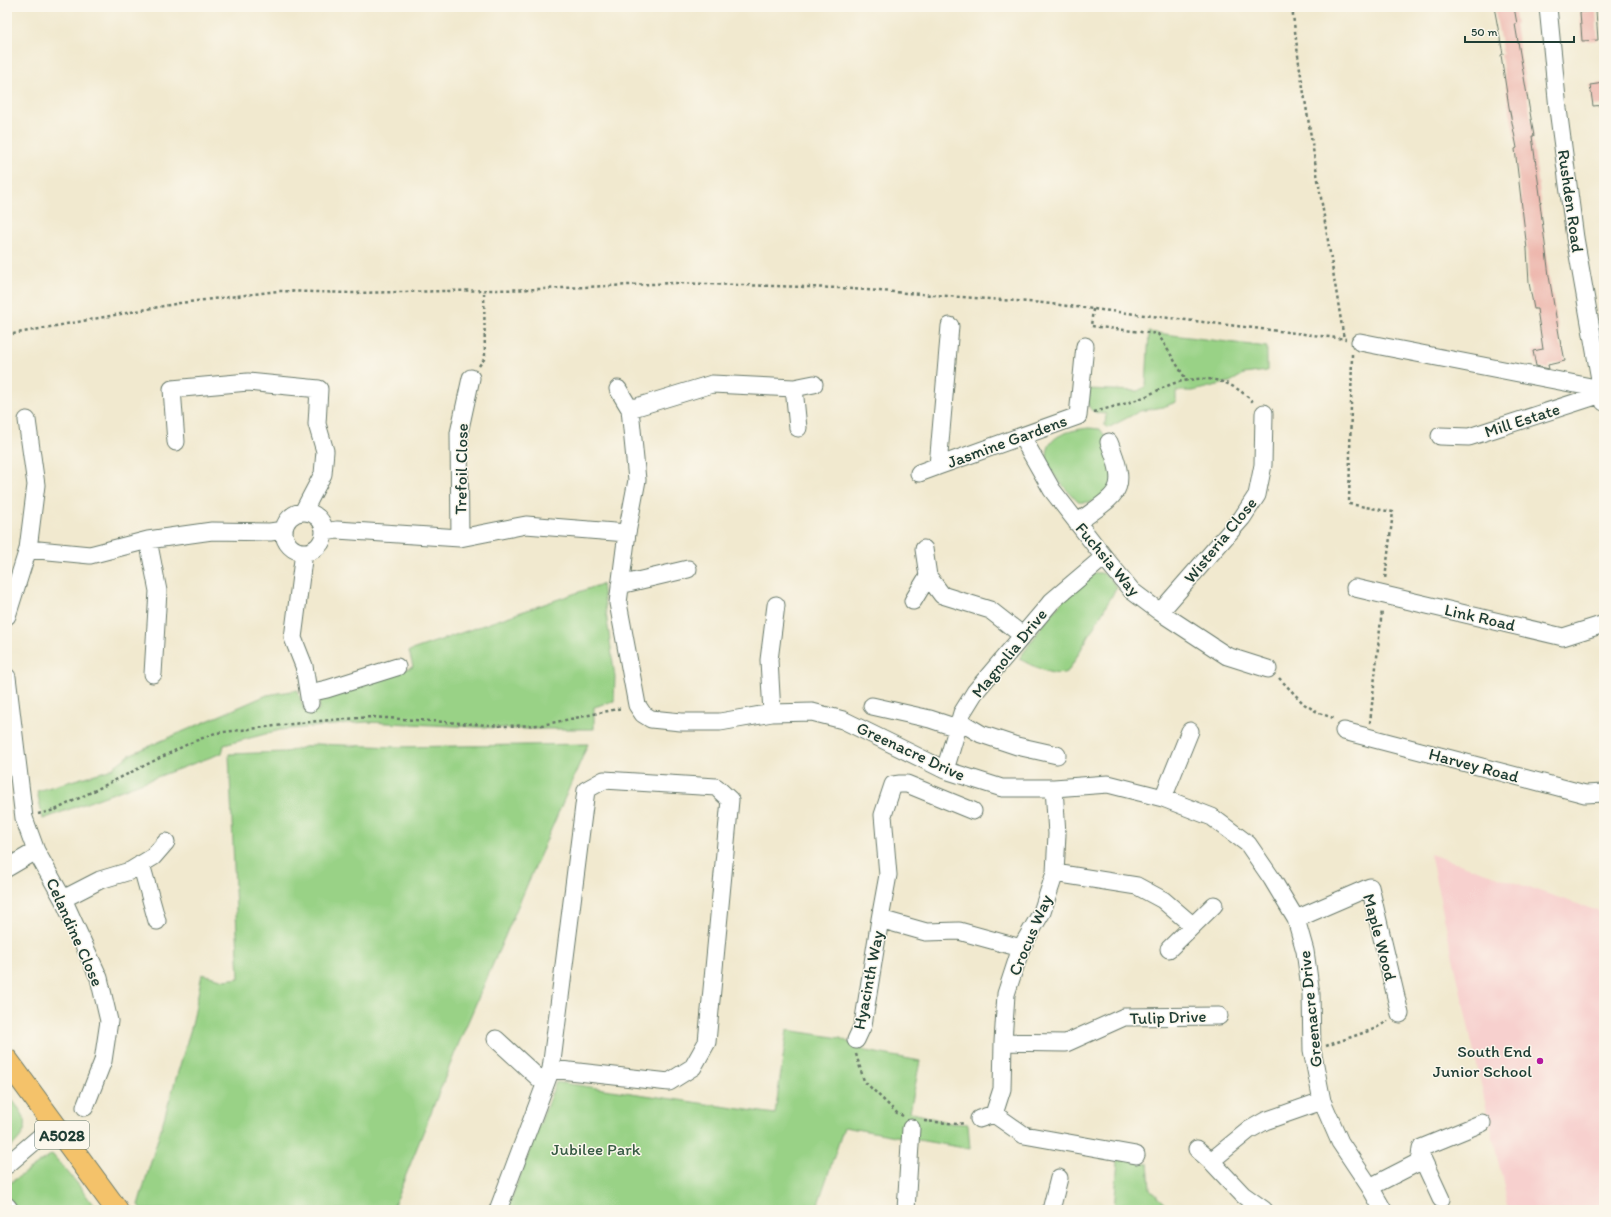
<svg xmlns="http://www.w3.org/2000/svg" width="1611" height="1217" font-family="Itim,sans-serif">
  <style>
    .built { fill: #f7d0ce }
    .green { fill: #99d286; stroke: #5c885d }
    .building { fill: #ecb1a7 }
    .lines { fill: none; stroke-linecap: round; stroke-linejoin: round }
    .minor-casing { stroke: #68796a; stroke-width: 19 }
    .major-casing { stroke: #68796a; stroke-width: 24 }
    .path { stroke: #68796a; stroke-width: 2.5; stroke-dasharray: 3 3; stroke-linecap: butt }
    .minor { stroke: #fff; stroke-width: 17 }
    .major { stroke: #f4c26a; stroke-width: 22 }
    .poi-dot { fill: #b5179e; stroke: #fbf7ec; stroke-width: 1.5 }
    .labels { text-anchor: middle; stroke-width: 3; stroke-linejoin: round; paint-order: stroke }
    .shield { fill: #fbf7ec; stroke: #61756b; stroke-width: 1 }
    .shield-label { font-size: 16px; font-weight: bold; fill: #1f3d34 }
    .street-label { font-size: 17px; fill: #1f3d34; stroke: #fbf7ec }
    .poi-label { font-size: 17px; fill: #1f3d34; stroke: #fbf7ec; text-anchor: end }
    .park-label { font-size: 17px; fill: #375b44; stroke: #fbf7ec }
  </style>
  <rect width="100%" height="100%" fill="#fbf7ec"/>
  <filter id="ink" filterUnits="userSpaceOnUse"><feTurbulence type="fractalNoise" baseFrequency=".025" numOctaves="2"/><feDisplacementMap in="SourceGraphic" scale="8" xChannelSelector="R" yChannelSelector="G"/><feConvolveMatrix kernelMatrix="1 2 1 2 8 2 1 2 1" color-interpolation-filters="sRGB"/></filter>
  <filter id="wash" filterUnits="userSpaceOnUse"><feTurbulence type="fractalNoise" baseFrequency=".012" numOctaves="4" result="noise"/><feDisplacementMap in="SourceGraphic" scale="16" xChannelSelector="R" yChannelSelector="G"/><feGaussianBlur stdDeviation="0.9" result="paint"/><feColorMatrix in="noise" values="0 0 0 0 0 0 0 0 0 0 0 0 0 0 0 0 0 1.4 0 .05"/><feComposite in="paint" operator="in"/></filter>
  <g filter="url(#wash)">
    <rect width="100%" height="100%" fill="#f1e9cf"/>
    <path class="built" d="M1430 854 1604 913V1210H1509Z"/>
    <path class="green" d="M1149 332 1267 347V371L1244 374 1230 382 1193 391H1176V402L1163 407 1140 411 1108 428 1105 426 1106 414C1087 413 1087 406 1087 389L1138 391 1146 386Z
      M1089 428 1100 429C1111 442 1117 464 1118 481 1103 496 1101 504 1078 502 1069 492 1053 476 1048 465 1047 463 1047 459 1047 456 1047 434 1072 430 1089 428Z
      M1095 573C1106 571 1110 579 1117 587L1069 670C1057 681 1031 664 1019 659L1051 614 1064 599Z
      M602 584 615 677 614 701 594 707V729H520L366 722 280 730 224 745 222 753 43 819 37 791 109 770 131 754 267 695 298 690 304 711 319 710 320 695 413 667 409 651Z
      M316 744 396 747 588 744 458 1045 392 1210H142L138 1205 192 1025 202 974 225 980 239 978 229 754 286 752Z
      M787 1030 840 1038 866 1051 920 1061 910 1112 950 1123 968 1124 970 1149 844 1127 816 1210H507L556 1082 775 1114Z
      M7 1094C29 1120 34 1126 7 1151Z
      M52 1154 77 1183 97 1210H7V1185Z
      M1118 1159 1148 1163 1150 1189 1172 1210H1114Z"/>
    <g id="blocks">
      <path class="building" d="M1494 7H1514L1517 24H1515L1534 136H1532L1541 202 1540 203 1549 276 1561 346H1562L1565 361 1548 365 1549 369 1536 366 1533 351 1543 349 1537 309H1534L1529 283 1527 249 1515 149 1517 148 1509 107 1501 55 1503 54Z
        M1596 11 1598 40 1582 41 1580 12Z
        M1604 83V105L1593 106 1590 85Z"/>
    </g>
  </g>
  <g filter="url(#ink)">
    <use href="#blocks" fill-opacity="0" stroke="#68796a" stroke-width="1"/>
    <g class="lines">
      <g class="minor-casing">
        <path id="minor" d="M1548 7 1558 109 1575 238 1604 402
          M950 326 938 466 1078 416 1085 346
          M1360 342 1601 389
          M794 388 814 384
          M618 389 630 409 637 480 627 533 618 603 637 705 643 714 651 719 681 722H720L772 713 812 712 843 720 945 770 1002 788H1054L1108 784 1163 798 1212 817 1248 844 1272 879 1296 919 1305 951 1311 994 1312 1050 1322 1101 1340 1142 1370 1187 1383 1210
          M630 409 712 384 794 388 798 428
          M1440 436 1469 437 1602 394
          M1022 437 1052 490 1104 557 1132 591 1160 612 1227 656 1268 669
          M176 442 172 389 248 382 319 389 317 424 325 451 323 474 303 512
          M919 473 938 466
          M284 532a20 20 0 1 1 40 0a20 20 0 1 1-40 0Z
          M1077 523C1117 493 1130 493 1109 442
          M325 532 337 530 460 538 526 525 627 533
          M460 538 459 433 471 378
          M148 540 158 591 153 674
          M28 549 90 555 148 540 212 531 270 532 284 530
          M304 552 293 638 304 666 310 703
          M928 576 942 595 990 610 1022 635
          M620 585 688 569
          M1355 588 1563 637 1604 624
          M913 601 928 576 924 549
          M1160 612 1242 518 1257 495 1263 465 1264 413
          M7 616 28 549 36 485 27 420
          M7 677 24 818 36 851 63 899 99 978 109 1021 103 1061 85 1107
          M309 693 327 689 397 667
          M872 706 930 719 957 728
          M772 713 769 660 776 605
          M959 721 981 734 1017 746 1057 755
          M1344 731 1585 794 1604 793
          M945 770 962 713 975 692 1052 601 1104 557
          M1163 798 1190 731
          M141 864 157 921
          M7 868 36 851
          M1055 873 1137 886 1163 900 1192 925
          M63 899 100 880 130 871 153 857 166 842
          M880 919 926 932 959 931 1021 948
          M1296 919 1370 887 1400 1014
          M1169 949 1214 905
          M496 1039 545 1084
          M856 1040 863 1025 880 919 888 875 883 815 893 785 900 784H907L973 811
          M1003 1042 1066 1043 1124 1017 1219 1016
          M994 1114 1024 1135 1136 1155
          M979 1119 994 1114 1002 1089 1003 1042 1006 994 1021 948 1042 912 1055 873 1057 834 1054 788
          M1197 1149 1211 1161
          M1419 1163 1421 1148 1482 1123
          M7 1165 54 1125
          M1370 1187 1423 1160 1441 1199
          M7 1206 10 1210
          M498 1210 551 1069 586 790 604 780 716 787 730 800 707 1042 693 1067 669 1082 551 1069
          M906 1210 911 1128
          M1051 1210 1059 1178
          M1264 1210 1243 1195 1211 1161 1249 1130 1265 1121 1322 1101"/>
      </g>
      <g class="major-casing">
        <path id="major" d="M7 1060 117 1210"/>
      </g>
      <path class="path" d="M1292 7 1299 63 1344 339
        M1093 309 1091 326 1158 334 1187 381
        M7 335 180 303 278 291 353 293 541 289 674 283 839 288 1043 303 1346 339
        M1352 354 1349 504 1393 512 1385 579
        M479 366 485 358 484 290
        M1094 412C1108 408 1122 405 1136 400 1149 396 1162 387 1175 383 1207 374 1231 379 1254 403
        M1279 678 1304 704 1319 713 1336 719
        M1370 723 1382 610
        M38 814 55 810 188 744 215 733 318 721 372 717 504 726 542 725 622 708
        M1326 1046 1374 1029 1388 1021
        M856 1054 864 1081 897 1113 903 1116
        M924 1121 958 1124 964 1123
        M81 1132 84 1121"/>
      <use href="#minor" class="minor"/>
      <use href="#major" class="major"/>
    </g>
  </g>
  <circle class="poi-dot" cx="1540" cy="1061" r="4"/>
  <g class="labels">
    <rect class="shield" x="35" y="1121" width="54" height="28" rx="3"/>
    <g class="shield-label">
      <text x="62" y="1141">A5028</text>
    </g>
    <g class="street-label">
      <text transform="translate(1571 201) rotate(82)" y="6">Rushden Road</text>
      <text transform="translate(1522 420) rotate(-18)" y="6">Mill Estate</text>
      <text transform="translate(1007 441) rotate(-20)" y="6">Jasmine Gardens</text>
      <text transform="translate(461 469) rotate(-89)" y="6">Trefoil Close</text>
      <text transform="translate(1220 540) rotate(-51)" y="6">Wisteria Close</text>
      <text transform="translate(1108 559) rotate(50)" y="6">Fuchsia Way</text>
      <text transform="translate(1480 617) rotate(13)" y="6">Link Road</text>
      <text transform="translate(1009 653) rotate(-51)" y="6">Magnolia Drive</text>
      <text transform="translate(911 751) rotate(25)" y="6">Greenacre Drive</text>
      <text transform="translate(1474 765) rotate(15)" y="6">Harvey Road</text>
      <text transform="translate(75 932) rotate(66)" y="6">Celandine Close</text>
      <text transform="translate(1030 935) rotate(-67)" y="6">Crocus Way</text>
      <text transform="translate(1380 937) rotate(75)" y="6">Maple Wood</text>
      <text transform="translate(868 980) rotate(-79)" y="6">Hyacinth Way</text>
      <text transform="translate(1310 1009) rotate(-96)" y="6">Greenacre Drive</text>
      <text transform="translate(1168 1017) rotate(-2)" y="6">Tulip Drive</text>
    </g>
    <g class="poi-label">
      <text x="1532" y="1057">South End<tspan x="1532" dy="20">Junior School</tspan></text>
    </g>
    <g class="park-label">
      <text x="596" y="1155">Jubilee Park</text>
    </g>
  </g>
  <rect width="1611" height="1217" fill="none" stroke="#fbf7ec" stroke-width="24"/>
  <path d="M1465 36v6h109v-6" fill="none" stroke="#1f3d34" stroke-width="2"/>
  <text x="1471" y="36" font-size="12" fill="#1f3d34" stroke="#fbf7ec" stroke-width="3" paint-order="stroke">50 m</text>
</svg>
